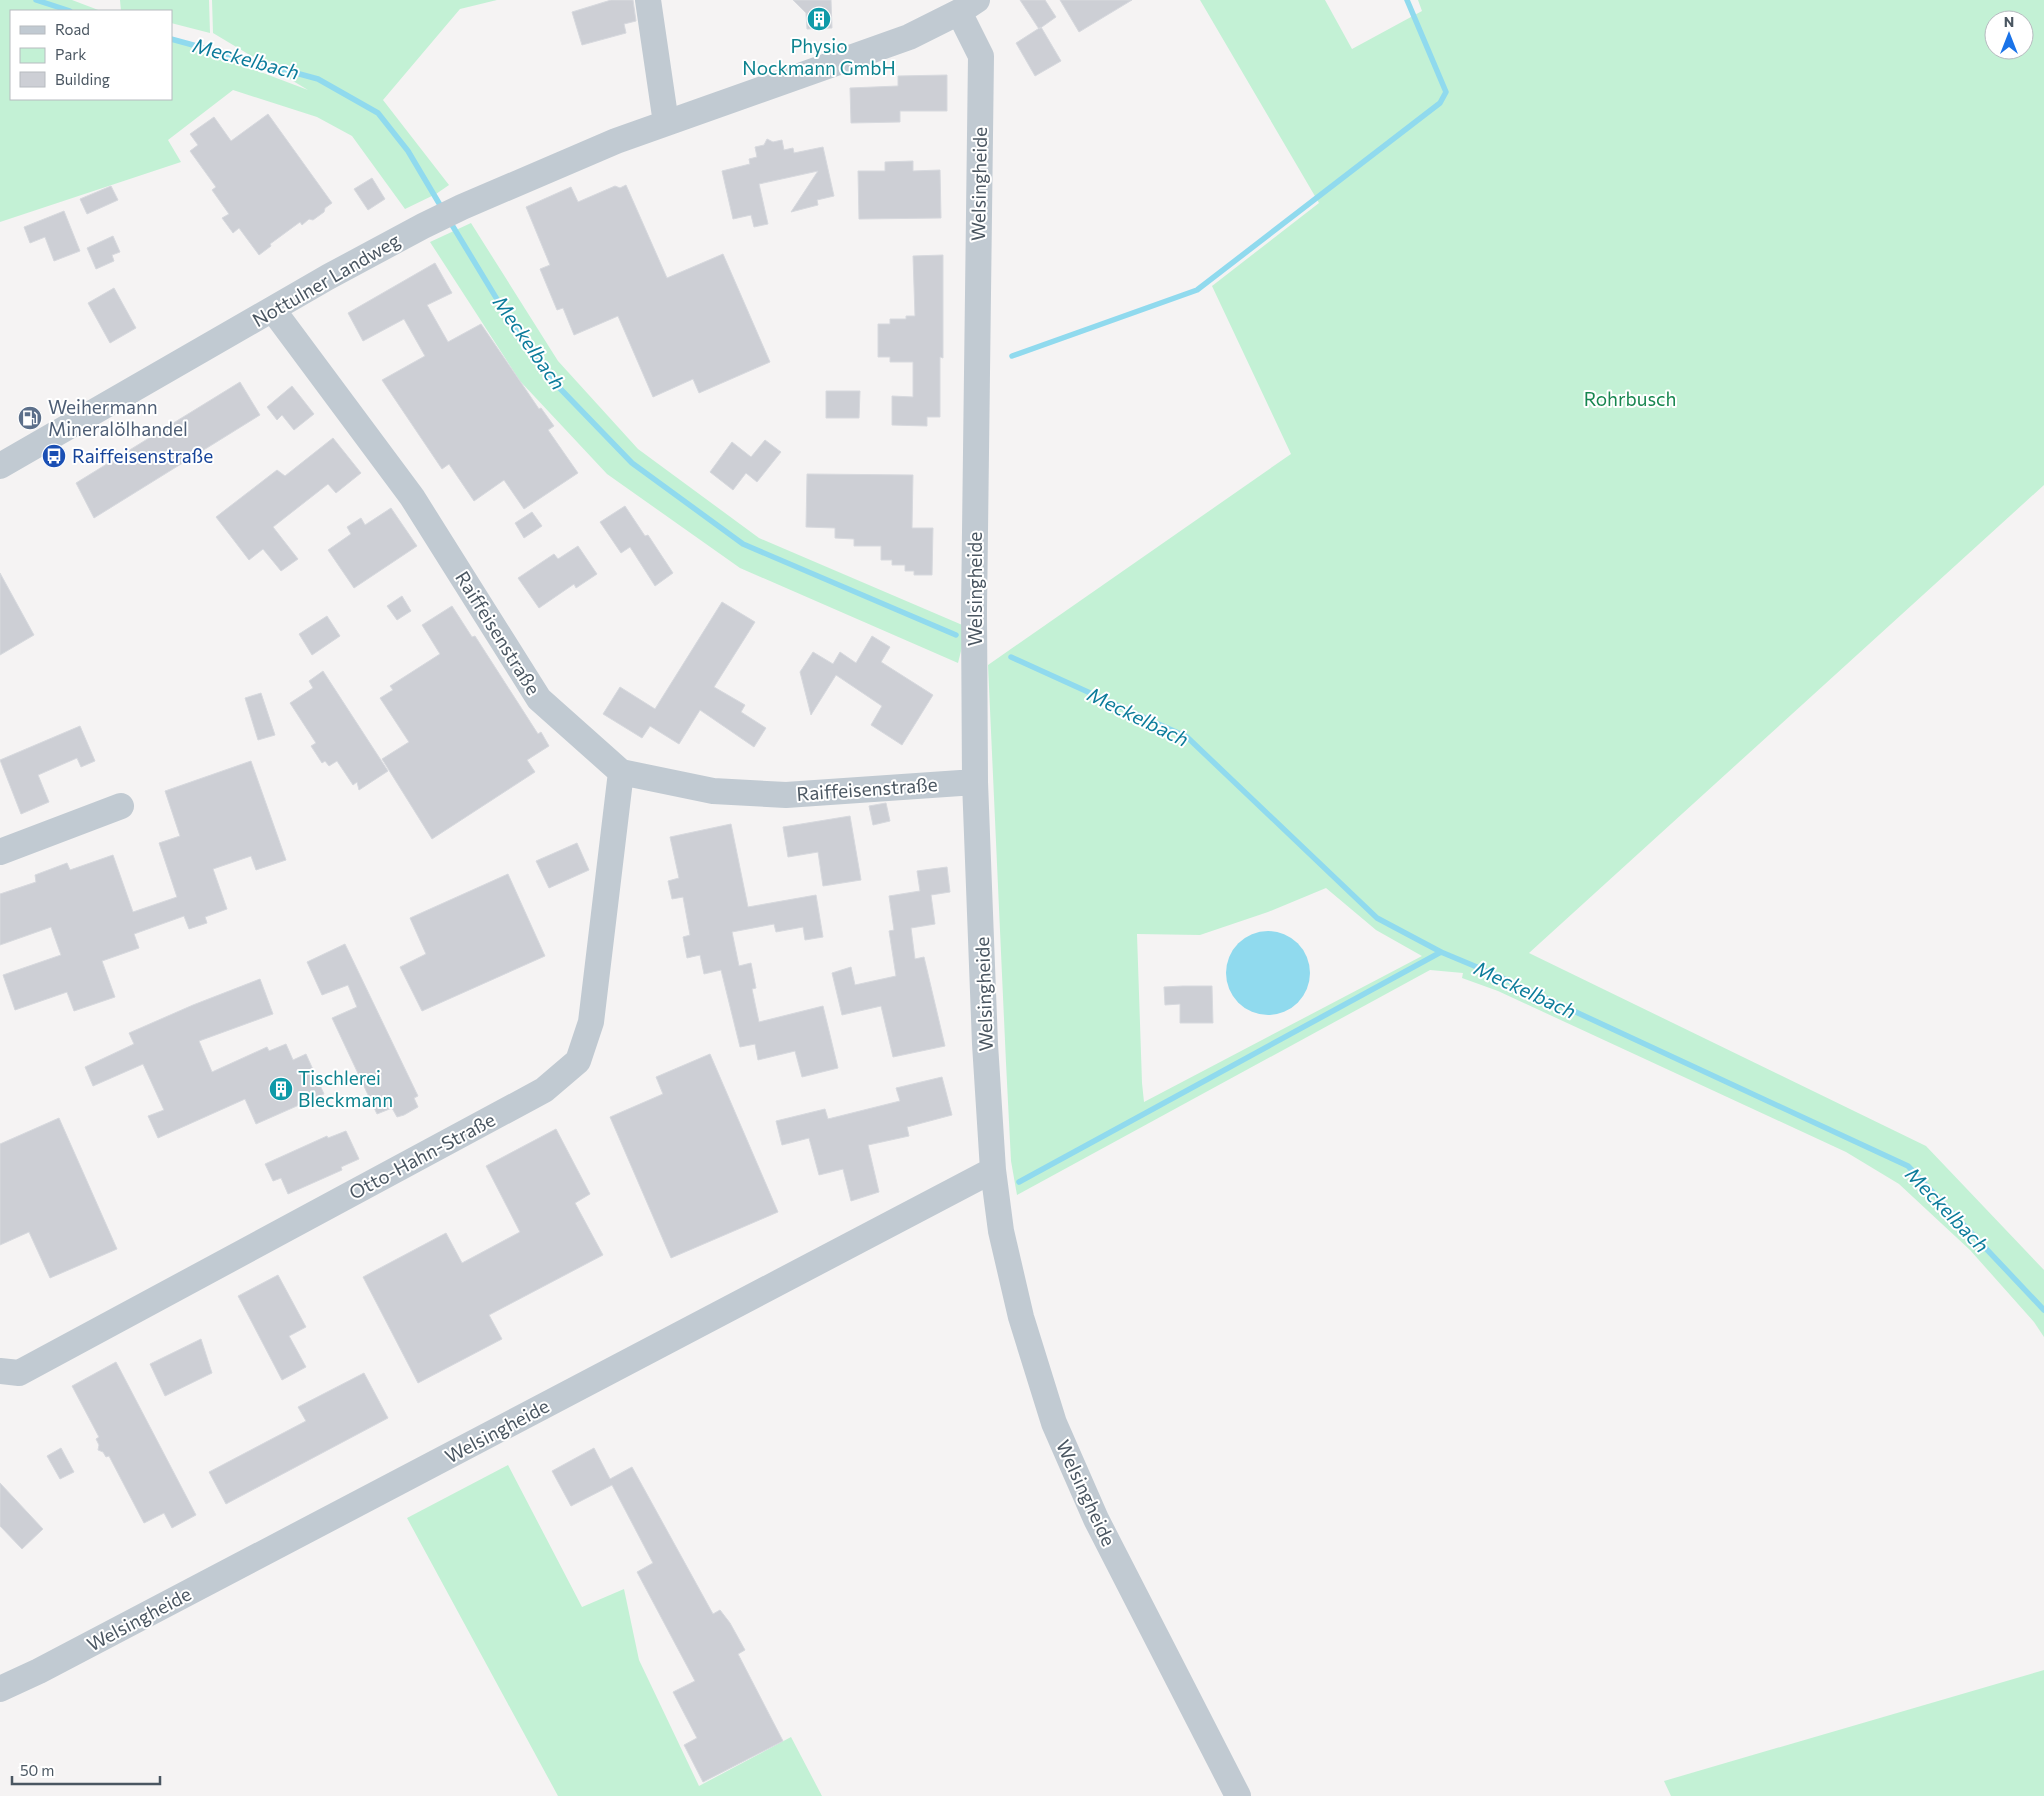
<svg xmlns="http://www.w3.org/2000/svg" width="2044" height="1796" font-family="Commissioner,sans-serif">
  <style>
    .green { fill: #c3f1d5; fill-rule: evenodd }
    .water { fill: #90daee }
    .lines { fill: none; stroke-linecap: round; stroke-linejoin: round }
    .stream { stroke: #90daee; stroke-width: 5.5 }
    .building { fill: #cdcfd5; stroke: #d7d9de }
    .minor { stroke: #c1cad2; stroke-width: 26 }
    .labels { text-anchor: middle; stroke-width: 4; stroke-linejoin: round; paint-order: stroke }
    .culture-label { font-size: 19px; fill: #0d838f; stroke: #fff }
    .street-label { font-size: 19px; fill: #4a5661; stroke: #fff }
    .park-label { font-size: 19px; fill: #17864f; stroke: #fff }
    .service-label { font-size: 19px; fill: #4e5e75; stroke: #fff; text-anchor: start }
    .transit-label { font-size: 19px; fill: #164399; stroke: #fff; text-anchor: start }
    .water-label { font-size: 20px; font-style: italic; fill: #0c7c9b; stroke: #fff }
  </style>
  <rect width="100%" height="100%" fill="#f5f3f3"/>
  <path class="green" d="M0 0H72L101 11H11V99H171V38L308 90 213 33 212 0H497L460 9 383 100 449 185 436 194 405 209 352 136 317 117 233 90 168 140 181 162 0 222Z
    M120 0H209L210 33 171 23V11H121Z
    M1200 0H1325L1352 49 1422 11 1418 0H2044V485L1529 953 1926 1146 2044 1270V1337L2034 1322 1970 1250 1899 1184 1846 1152 1498 991 1462 978 1463 973 1430 970 1017 1195 1011 1161 1006 1063 988 665 1291 454 1212 286 1319 203ZM1994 20H2024V50H1994ZM1326 888 1376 930 1422 956 1144 1102 1142 1083 1137 934 1200 935 1268 912Z
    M471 223 558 361 638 449 759 538 967 627 958 663 740 568 607 474 520 381 430 242Z
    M508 1465 582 1607 624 1589 639 1660 699 1786 791 1737 822 1796H558L407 1518Z
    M2044 1670V1796H1671L1664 1781Z"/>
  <path class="water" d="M1226 973a42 42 0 1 1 84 0a42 42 0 1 1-84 0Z"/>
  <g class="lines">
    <path class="stream" d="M36 0 70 11
      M171 39 318 79 378 113 408 151 443 210
      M449 220 518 334 547 375 632 463 743 544 956 635
      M1012 356 1197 290 1440 103 1446 92 1407 0
      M1011 657 1187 737 1377 918 1441 952 1496 975 1908 1166 2044 1310
      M1019 1182 1441 952"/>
  </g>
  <path class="building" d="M611 0H633L636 21 624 24 626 33 582 45 572 12Z
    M793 0H831L832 28 807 29 806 13Z
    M1020 0H1045L1056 17 1039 29Z
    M1060 0H1132L1079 32Z
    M1041 27 1061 61 1035 76 1016 43Z
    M947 75V111H900V122L851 123 850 88 898 86V76Z
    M268 114 332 203 325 208 324 212 313 220 309 219 302 225 300 222 270 244 271 246 259 255 239 228 233 233 222 218 229 214 212 190 216 187 190 151 198 145 190 134 214 117 231 141Z
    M767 139 773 142 782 140 784 150 793 148 794 153 823 147 834 196 817 200 818 205 791 212 818 171 759 184 768 224 754 227 751 215 733 219 722 171 750 164 749 159 757 157 755 147 764 145Z
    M913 161V171L940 170 941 218 859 219 858 171H885V162Z
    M372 178 385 199 368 210 354 189Z
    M626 185 667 278 723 254 770 362 699 393 693 379 653 397 618 316 574 335 563 308 557 310 540 269 550 265 526 207 571 187 578 202 615 186 620 188Z
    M111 186 118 200 87 214 80 199Z
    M64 211 80 251 54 261 45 237 30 243 24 227Z
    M113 236 120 252 112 255 114 261 96 269 87 248Z
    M943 255V358L940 357V417H927V426L892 425V396L913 397V362H890V357H878V324H890V319H906V316H915L913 256Z
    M435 263 452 293 427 305 448 342 481 324 539 409 541 408 554 426 548 430 578 473 524 509 504 480 474 501 449 464 442 469 382 380 425 356 404 319 363 341 348 313Z
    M114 288 136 328 110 343 88 303Z
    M240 382 260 415 94 518 76 483Z
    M292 386 314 414 294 430 282 415 277 420 267 407Z
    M826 391H860L859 418H826Z
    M333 438 361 473 336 493 328 484 273 527 298 559 281 571 263 549 249 560 216 517 277 470 285 476Z
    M765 440 781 452 757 482 746 473 733 490 710 472 732 442 751 457Z
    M807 474 913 475 912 528H933L932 575H914V571H905V565H892V560H881V546H854V539L835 538V528L806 527Z
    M625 506 645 536 648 535 673 573 655 586 630 547 621 553 600 522Z
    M391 508 417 546 354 588 328 550 351 534 347 527 361 518 365 525Z
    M532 512 542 526 524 538 515 523Z
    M578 546 597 574 576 588 574 584 539 608 518 578 554 554 558 559Z
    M0 573 34 635 0 655Z
    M402 596 411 611 397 620 387 606Z
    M722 602 755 622 714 687 745 705 741 712 766 728 754 747 700 710 679 744 650 726 642 738 603 714 620 687 655 709Z
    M452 606 472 637 475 636 538 734 541 732 549 746 527 760 535 772 432 839 382 759 409 742 380 698 393 690 390 686 440 654 422 625Z
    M327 616 340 636 312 655 299 634Z
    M872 636 890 647 881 662 933 695 902 745 871 725 882 706 836 675 811 715 800 672 813 652 833 664 840 652 856 663Z
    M323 671 388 771 359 790 357 782 353 785 337 761 329 766 325 761 322 763 311 746 316 743 290 703 313 688 309 681Z
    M261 693 275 735 258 740 245 698Z
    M80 726 95 761 81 767 77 758 38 775 49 802 21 814 0 760Z
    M251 761 286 860 256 870 251 856 213 869 227 909 205 917 207 923 189 929 184 916 134 934 139 948 102 961 115 997 74 1011 67 992 15 1010 3 975 61 955 51 927 0 945V894L36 882 35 875 67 863 70 870 113 855 133 912 177 897 159 843 180 836 165 791Z
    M886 803 890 821 873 825 869 806Z
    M850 816 861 880 823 886 818 852 788 857 783 827Z
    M731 824 748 907 816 895 823 937 805 940 803 927 776 932 774 924 732 932 739 966 751 963 756 988 752 989 759 1022 823 1006 838 1068 802 1077 795 1051 758 1060 755 1044 740 1047 721 970 704 974 700 955 687 958 683 937 690 935 683 897 672 899 668 881 679 878 670 837Z
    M577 843 589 870 549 888 536 861Z
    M947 867 950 892 931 895 935 924 911 928 915 959 924 957 945 1046 893 1057 881 1006 842 1015 832 973 851 967 855 985 896 976 889 931 894 930 889 896 920 891 917 871Z
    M508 874 545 956 422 1011 400 967 426 954 410 918Z
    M345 944 418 1096 414 1098 418 1107 404 1115 397 1117 392 1108 377 1114 332 1018 357 1007 348 985 322 995 307 962Z
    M260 979 273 1014 199 1041 212 1072 267 1047 269 1051 286 1044 293 1060 306 1054 324 1094 256 1124 245 1099 158 1138 148 1116 164 1110 143 1064 93 1086 85 1067 134 1044 129 1033 193 1005Z
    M1183 986H1212L1213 1023H1180V1004L1165 1005 1164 987Z
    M710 1054 778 1212 671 1258 610 1117 663 1094 656 1077Z
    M942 1077 952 1115 907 1127 909 1136 868 1145 879 1192 851 1201 843 1169 819 1175 809 1138 782 1145 776 1121 825 1109 828 1119 900 1101 896 1088Z
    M59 1118 117 1249 50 1278 29 1232 0 1245V1144Z
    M556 1129 590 1194 575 1203 603 1255 489 1315 502 1339 418 1383 363 1277 446 1233 462 1263 520 1232 486 1166Z
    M346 1131 359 1159 341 1167 342 1170 288 1194 281 1178 273 1181 265 1164 327 1136 328 1138Z
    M278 1275 306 1327 289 1336 306 1367 282 1380 238 1296Z
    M201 1339 212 1373 165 1396 150 1364Z
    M116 1362 196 1515 172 1528 164 1513 144 1523 109 1456 106 1457 103 1452 98 1450 99 1445 96 1439 99 1437 72 1386Z
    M364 1373 388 1418 226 1504 209 1472 306 1421 298 1407Z
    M61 1448 74 1472 60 1479 47 1456Z
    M594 1448 610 1479 632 1467 713 1614 720 1610 730 1623 745 1650 738 1654 783 1741 703 1782 684 1745 697 1738 673 1692 695 1681 637 1572 653 1563 612 1485 571 1506 552 1471Z
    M0 1483 43 1529 22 1549 0 1526Z"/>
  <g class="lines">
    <path class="minor" d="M648 0 666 123
      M959 12 981 56 974 611 975 782 985 1044 993 1170 1001 1231 1021 1317 1054 1423 1096 1519 1238 1796
      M273 310 412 497 539 699 621 772 713 791 786 795 975 782
      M0 466 328 277 423 226 462 207 616 141 909 37 959 12 977 0
      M0 852 121 806
      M0 1371 19 1373 544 1090 578 1061 591 1022 621 772
      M0 1689 39 1671 993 1170"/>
  </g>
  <defs>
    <g id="building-disc" transform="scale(1.25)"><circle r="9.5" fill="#0f9aa8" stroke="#fff"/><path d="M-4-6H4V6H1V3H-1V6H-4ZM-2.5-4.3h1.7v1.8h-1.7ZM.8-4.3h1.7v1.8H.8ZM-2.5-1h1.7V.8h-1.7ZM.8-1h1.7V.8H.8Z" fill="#fff"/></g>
    <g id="fuel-disc" transform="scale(1.25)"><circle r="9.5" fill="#5c6f8a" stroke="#fff"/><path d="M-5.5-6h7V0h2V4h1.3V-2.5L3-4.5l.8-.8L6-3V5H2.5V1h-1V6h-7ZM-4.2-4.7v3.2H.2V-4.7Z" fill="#fff"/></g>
    <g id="bus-disc" transform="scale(1.25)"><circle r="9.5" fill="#1a4fb4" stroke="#fff"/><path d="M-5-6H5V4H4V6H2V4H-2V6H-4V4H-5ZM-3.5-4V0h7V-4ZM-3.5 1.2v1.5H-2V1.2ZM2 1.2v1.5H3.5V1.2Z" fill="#fff"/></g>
  </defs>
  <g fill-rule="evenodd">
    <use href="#building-disc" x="819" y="19"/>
    <use href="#fuel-disc" x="30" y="418"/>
    <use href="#bus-disc" x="54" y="456"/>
    <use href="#building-disc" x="281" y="1089"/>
  </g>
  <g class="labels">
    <g class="culture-label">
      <text x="819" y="53">Physio<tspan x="819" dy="22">Nockmann GmbH</tspan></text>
      <text x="298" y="1085" text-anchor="start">Tischlerei<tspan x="298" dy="22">Bleckmann</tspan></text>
    </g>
    <g class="street-label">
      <text transform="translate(979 184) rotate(-89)" y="7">Welsingheide</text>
      <text transform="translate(326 280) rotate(-30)" y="7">Nottulner Landweg</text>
      <text transform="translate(975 589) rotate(-90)" y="7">Welsingheide</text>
      <text transform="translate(498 633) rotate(58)" y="7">Raiffeisenstraße</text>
      <text transform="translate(867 789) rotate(-4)" y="7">Raiffeisenstraße</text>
      <text transform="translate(984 994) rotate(-92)" y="7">Welsingheide</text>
      <text transform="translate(422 1156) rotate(-28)" y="7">Otto-Hahn-Straße</text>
      <text transform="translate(497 1431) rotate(-28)" y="7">Welsingheide</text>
      <text transform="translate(1086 1493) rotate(65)" y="7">Welsingheide</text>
      <text transform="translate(139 1619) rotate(-28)" y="7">Welsingheide</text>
    </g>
    <g class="park-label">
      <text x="1630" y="406">Rohrbusch</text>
    </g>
    <g class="service-label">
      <text x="48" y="414">Weihermann<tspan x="48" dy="22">Mineralölhandel</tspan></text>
    </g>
    <g class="transit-label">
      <text x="72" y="463">Raiffeisenstraße</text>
    </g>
    <g class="water-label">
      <text transform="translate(246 59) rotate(15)" y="7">Meckelbach</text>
      <text transform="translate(529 343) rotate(55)" y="7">Meckelbach</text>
      <text transform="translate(1138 717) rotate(26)" y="7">Meckelbach</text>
      <text transform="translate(1525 990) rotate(25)" y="7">Meckelbach</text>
      <text transform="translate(1947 1210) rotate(46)" y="7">Meckelbach</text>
    </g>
  </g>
  <rect x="10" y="10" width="162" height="90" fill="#ffffff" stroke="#b7bbc0"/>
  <rect x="20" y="26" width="25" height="8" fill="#c1cad2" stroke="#b7bbc0"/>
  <text x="55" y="35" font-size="15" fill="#4a5661">Road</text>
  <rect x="20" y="48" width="25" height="15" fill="#c3f1d5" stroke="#b7bbc0"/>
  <text x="55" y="60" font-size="15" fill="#4a5661">Park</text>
  <rect x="20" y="72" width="25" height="15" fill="#cdcfd5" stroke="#b7bbc0"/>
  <text x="55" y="85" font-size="15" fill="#4a5661">Building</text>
  <g transform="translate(2009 35)"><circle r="24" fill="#ffffff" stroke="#b7bbc0"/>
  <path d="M0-4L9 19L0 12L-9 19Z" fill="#1a73e8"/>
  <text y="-8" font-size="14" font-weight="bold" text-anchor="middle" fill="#4a5661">N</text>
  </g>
  <path d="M12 1776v8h148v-8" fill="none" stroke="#4a5661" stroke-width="2.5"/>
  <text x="20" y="1776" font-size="15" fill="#4a5661" stroke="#ffffff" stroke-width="4" paint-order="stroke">50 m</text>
</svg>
